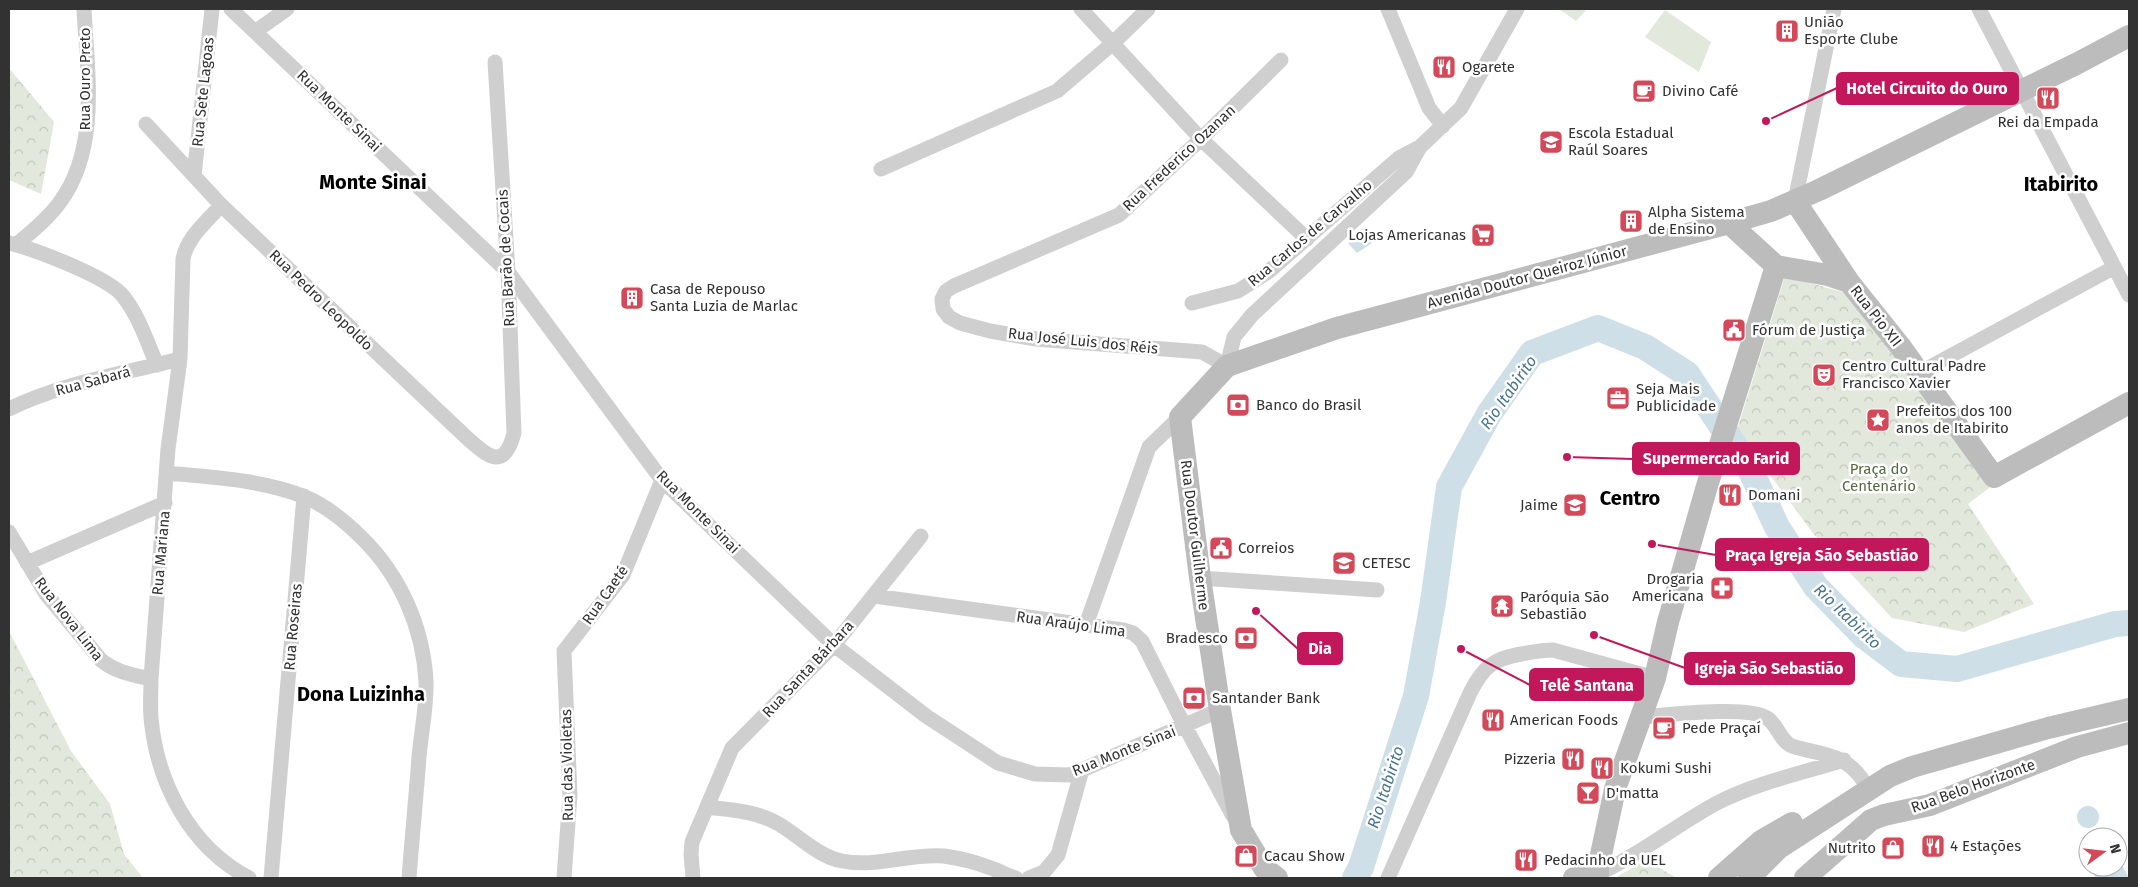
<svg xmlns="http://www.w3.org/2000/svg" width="2138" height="887" font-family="'Fira Sans',sans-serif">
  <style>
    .forest { fill: url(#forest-crowns) }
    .pitch { fill: #e2e8dc }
    .water { fill: #cedfe8 }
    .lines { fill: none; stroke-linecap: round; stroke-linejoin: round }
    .river { stroke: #cedfe8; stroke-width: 26 }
    .street { stroke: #cfcfcf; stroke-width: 15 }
    .secondary { stroke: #bcbcbc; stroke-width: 22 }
    .labels { text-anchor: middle; stroke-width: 5; stroke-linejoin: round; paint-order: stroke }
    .poi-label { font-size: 15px; fill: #323232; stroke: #fff; text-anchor: start }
    .street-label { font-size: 15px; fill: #323232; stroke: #fff }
    .park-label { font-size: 15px; fill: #576a43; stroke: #fff }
    .water-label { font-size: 16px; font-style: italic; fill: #47758d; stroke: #fff }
    .district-label { font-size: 20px; font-weight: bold; fill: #000; stroke: #fff }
    .leader { fill: none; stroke: #c2185b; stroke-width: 2 }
    .callout-dot { fill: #c2185b; stroke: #fff; stroke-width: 2 }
    .callout { fill: #c2185b; stroke: #c2185b; stroke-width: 2 }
    .callout-label { font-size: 16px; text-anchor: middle; font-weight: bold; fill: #fff }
  </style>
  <defs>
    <pattern id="forest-crowns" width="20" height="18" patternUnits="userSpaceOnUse" patternTransform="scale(1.25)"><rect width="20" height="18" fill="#e2e8dc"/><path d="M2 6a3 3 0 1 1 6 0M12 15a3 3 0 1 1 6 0" fill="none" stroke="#c2c7bd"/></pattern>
  </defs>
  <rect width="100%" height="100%" fill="#fff"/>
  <path class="forest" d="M9 68 54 122 41 194 9 180Z
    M1785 276 1846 293 1993 485 1968 504 2034 604 1964 632 1892 618 1812 532 1737 430Z
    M9 631 71 751 110 804 124 854 143 878H9Z
    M1646 860 1677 878H1615Z"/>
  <path class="pitch" d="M1559 9H1587L1576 21Z
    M1665 10 1711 42 1699 72 1645 37Z"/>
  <path class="water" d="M1362 228 1372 243 1357 253 1348 243Z
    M2077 817a11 11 0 1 1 22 0a11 11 0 1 1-22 0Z
    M2118 858 2129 878H2096L2090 870 2096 867H2118Z"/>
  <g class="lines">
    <path class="river" d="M1355 878 1361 867 1416 696 1433 602 1449 487 1489 414 1532 353 1598 328 1645 347 1687 374 1750 469 1777 527 1816 587 1864 636 1901 664 1957 669 2115 624 2129 623"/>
    <path class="street" d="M231 9 508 272 662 480 834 645 926 716 998 763 1035 774 1069 775 1082 770 1220 710
      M1081 9 1201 139 1307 239
      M1388 9 1429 108 1443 126
      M1979 9 2129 295
      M256 31 287 9
      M1281 60 1201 139 1119 215 954 286 946 291 942 299 943 309 949 317 960 323 990 331 1036 339 1202 352 1227 366 1234 337 1252 315 1406 172 1420 147 1461 108 1517 9
      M146 124 221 205 466 437C487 456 504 472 514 433L508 272 495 62
      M881 169 1057 91 1113 43 1148 9
      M194 176 212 9
      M1795 201 1834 9
      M221 205C207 222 187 237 183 259L180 359 168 449 151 679C151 692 150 705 151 718 157 783 190 847 249 878
      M9 243C34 249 108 277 123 296 139 316 147 342 157 365
      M16 245C31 232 48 219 60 202 100 148 87 71 84 9
      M1192 303 1238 291 1268 272 1399 158 1420 147
      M1919 373 2113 268
      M9 409C62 383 122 374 180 359
      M167 473C210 477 265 480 305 497 327 506 346 522 363 539 401 577 423 628 426 681 427 706 421 733 419 757 416 798 412 838 409 878
      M9 532 46 594 101 660C115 672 133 675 151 679
      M27 563 165 503
      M1200 578 1377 590
      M874 596 1123 630 1133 633 1142 641 1179 715 1233 816
      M1086 625 1149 447 1180 417
      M1642 717C1668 715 1747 705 1767 718 1777 724 1781 742 1792 746 1820 755 1844 753 1862 779
      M707 807C731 810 755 811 777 823 798 835 817 856 842 861 875 868 910 853 944 856 958 858 975 862 988 867 998 870 1007 876 1016 878
      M1598 874C1640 855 1676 825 1717 803 1756 783 1802 773 1844 760
      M271 878 304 496
      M564 878 570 795 564 651 623 575 662 480
      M693 878 691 854 692 842 732 748 834 645 921 536
      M1029 878 1044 872 1058 855 1082 770
      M1388 878 1470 693C1483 667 1493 659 1521 654 1533 652 1542 650 1553 650L1655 678"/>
    <path class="secondary" d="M1795 201 1849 282 1900 346 1994 477 2129 403
      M1729 223 1776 266
      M1776 266 1828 275 1849 282
      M1277 878 1264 868 1241 830 1220 710 1200 578 1180 417 1227 366 1337 328 1729 223 1771 211 1819 190 2076 64 2129 36
      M1574 878 1598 874
      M1596 878 1615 789 1655 678 1668 622 1707 486 1776 266
      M1719 878 1761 841 1792 823
      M1749 878 1779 848 1890 776 1912 767 2048 728 2129 709
      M1805 878 1871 820 1884 815 1930 805 2077 747 2129 733"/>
  </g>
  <defs>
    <g id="building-square" transform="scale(1.25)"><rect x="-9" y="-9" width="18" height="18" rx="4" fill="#d44959" stroke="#fff"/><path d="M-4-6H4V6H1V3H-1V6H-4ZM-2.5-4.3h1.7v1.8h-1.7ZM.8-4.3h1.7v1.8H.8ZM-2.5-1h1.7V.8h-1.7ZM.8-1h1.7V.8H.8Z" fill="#fff"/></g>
    <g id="restaurant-square" transform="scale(1.25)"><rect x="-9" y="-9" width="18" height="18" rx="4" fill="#d44959" stroke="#fff"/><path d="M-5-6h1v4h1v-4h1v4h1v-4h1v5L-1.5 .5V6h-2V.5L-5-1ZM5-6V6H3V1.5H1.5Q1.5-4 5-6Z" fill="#fff"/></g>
    <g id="cafe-square" transform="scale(1.25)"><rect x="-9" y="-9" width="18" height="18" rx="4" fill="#d44959" stroke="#fff"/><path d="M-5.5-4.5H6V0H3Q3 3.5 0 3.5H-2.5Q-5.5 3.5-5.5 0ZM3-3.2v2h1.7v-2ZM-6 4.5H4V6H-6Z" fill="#fff"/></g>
    <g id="school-square" transform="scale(1.25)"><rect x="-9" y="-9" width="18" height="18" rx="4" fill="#d44959" stroke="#fff"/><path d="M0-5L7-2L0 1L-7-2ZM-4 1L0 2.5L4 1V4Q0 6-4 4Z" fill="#fff"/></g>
    <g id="supermarket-square" transform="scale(1.25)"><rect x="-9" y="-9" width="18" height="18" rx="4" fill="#d44959" stroke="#fff"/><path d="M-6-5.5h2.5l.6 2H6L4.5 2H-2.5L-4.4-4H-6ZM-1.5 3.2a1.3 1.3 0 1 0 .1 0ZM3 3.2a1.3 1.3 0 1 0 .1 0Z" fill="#fff"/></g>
    <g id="civic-square" transform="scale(1.25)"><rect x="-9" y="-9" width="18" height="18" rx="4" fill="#d44959" stroke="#fff"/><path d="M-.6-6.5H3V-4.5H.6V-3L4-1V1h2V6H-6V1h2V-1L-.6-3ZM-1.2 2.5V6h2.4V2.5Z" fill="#fff"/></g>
    <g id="theatre-square" transform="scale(1.25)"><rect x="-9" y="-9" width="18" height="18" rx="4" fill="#d44959" stroke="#fff"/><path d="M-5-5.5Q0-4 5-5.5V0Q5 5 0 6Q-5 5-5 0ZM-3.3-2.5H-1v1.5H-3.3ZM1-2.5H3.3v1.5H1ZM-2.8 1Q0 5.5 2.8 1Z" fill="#fff"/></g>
    <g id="office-square" transform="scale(1.25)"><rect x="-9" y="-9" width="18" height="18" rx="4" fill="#d44959" stroke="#fff"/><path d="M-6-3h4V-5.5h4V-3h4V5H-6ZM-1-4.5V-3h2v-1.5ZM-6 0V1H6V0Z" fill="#fff"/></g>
    <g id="bank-square" transform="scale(1.25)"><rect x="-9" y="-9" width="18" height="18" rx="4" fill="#d44959" stroke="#fff"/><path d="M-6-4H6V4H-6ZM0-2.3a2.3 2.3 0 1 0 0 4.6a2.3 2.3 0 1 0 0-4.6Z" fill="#fff"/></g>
    <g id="sight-square" transform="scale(1.25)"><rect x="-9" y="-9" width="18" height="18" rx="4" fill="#d44959" stroke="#fff"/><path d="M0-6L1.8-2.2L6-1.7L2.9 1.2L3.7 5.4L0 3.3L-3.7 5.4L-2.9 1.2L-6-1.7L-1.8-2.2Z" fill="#fff"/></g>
    <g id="university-square" transform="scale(1.25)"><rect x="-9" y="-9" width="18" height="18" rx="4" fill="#d44959" stroke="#fff"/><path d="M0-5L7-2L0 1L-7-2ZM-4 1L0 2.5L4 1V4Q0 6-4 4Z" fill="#fff"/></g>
    <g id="pharmacy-square" transform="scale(1.25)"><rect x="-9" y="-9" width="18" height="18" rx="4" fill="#d44959" stroke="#fff"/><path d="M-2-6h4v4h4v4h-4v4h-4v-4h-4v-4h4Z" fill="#fff"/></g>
    <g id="temple-square" transform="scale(1.25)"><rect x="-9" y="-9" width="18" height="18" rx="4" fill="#d44959" stroke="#fff"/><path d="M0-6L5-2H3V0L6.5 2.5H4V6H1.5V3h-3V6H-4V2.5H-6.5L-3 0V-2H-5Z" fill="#fff"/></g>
    <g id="bar-square" transform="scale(1.25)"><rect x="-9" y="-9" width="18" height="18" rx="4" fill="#d44959" stroke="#fff"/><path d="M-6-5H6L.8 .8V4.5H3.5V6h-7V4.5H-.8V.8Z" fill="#fff"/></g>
    <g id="shop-square" transform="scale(1.25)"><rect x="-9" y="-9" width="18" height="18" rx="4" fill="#d44959" stroke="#fff"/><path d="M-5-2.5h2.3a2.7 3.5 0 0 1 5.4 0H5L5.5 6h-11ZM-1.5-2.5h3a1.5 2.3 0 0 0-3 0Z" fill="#fff"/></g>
  </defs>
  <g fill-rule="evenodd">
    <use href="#building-square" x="1787" y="31"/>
    <use href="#restaurant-square" x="1444" y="67"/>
    <use href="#cafe-square" x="1644" y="91"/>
    <use href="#restaurant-square" x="2048" y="98"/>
    <use href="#school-square" x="1551" y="142"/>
    <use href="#building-square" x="1631" y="221"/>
    <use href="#supermarket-square" x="1483" y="235"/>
    <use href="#building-square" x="632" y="298"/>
    <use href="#civic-square" x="1734" y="330"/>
    <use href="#theatre-square" x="1824" y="375"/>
    <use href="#office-square" x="1618" y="398"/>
    <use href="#bank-square" x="1238" y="405"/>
    <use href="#sight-square" x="1878" y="420"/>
    <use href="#restaurant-square" x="1730" y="495"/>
    <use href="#school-square" x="1575" y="505"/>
    <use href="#civic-square" x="1221" y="548"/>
    <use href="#university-square" x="1344" y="563"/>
    <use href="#pharmacy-square" x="1722" y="588"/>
    <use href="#temple-square" x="1502" y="606"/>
    <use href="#bank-square" x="1246" y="638"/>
    <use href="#bank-square" x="1194" y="698"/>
    <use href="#restaurant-square" x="1493" y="720"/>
    <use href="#cafe-square" x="1664" y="728"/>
    <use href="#restaurant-square" x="1573" y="759"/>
    <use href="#restaurant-square" x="1602" y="768"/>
    <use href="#bar-square" x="1588" y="793"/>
    <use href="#restaurant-square" x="1933" y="846"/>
    <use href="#shop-square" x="1893" y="848"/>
    <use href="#shop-square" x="1246" y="856"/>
    <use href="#restaurant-square" x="1526" y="860"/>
  </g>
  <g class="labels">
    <g class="poi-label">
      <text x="1804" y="27">União<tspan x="1804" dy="17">Esporte Clube</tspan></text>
      <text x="1462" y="72">Ogarete</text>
      <text x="1662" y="96">Divino Café</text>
      <text x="2048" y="127" text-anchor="middle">Rei da Empada</text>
      <text x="1568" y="138">Escola Estadual<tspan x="1568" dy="17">Raúl Soares</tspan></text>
      <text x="1648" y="217">Alpha Sistema<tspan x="1648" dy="17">de Ensino</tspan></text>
      <text x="1466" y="240" text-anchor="end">Lojas Americanas</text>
      <text x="650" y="294">Casa de Repouso<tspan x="650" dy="17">Santa Luzia de Marlac</tspan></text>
      <text x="1752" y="335">Fórum de Justiça</text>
      <text x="1842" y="371">Centro Cultural Padre<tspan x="1842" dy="17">Francisco Xavier</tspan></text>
      <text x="1636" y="394">Seja Mais<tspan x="1636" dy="17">Publicidade</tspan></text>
      <text x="1256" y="410">Banco do Brasil</text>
      <text x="1896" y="416">Prefeitos dos 100<tspan x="1896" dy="17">anos de Itabirito</tspan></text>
      <text x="1748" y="500">Domani</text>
      <text x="1558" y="510" text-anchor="end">Jaime</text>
      <text x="1238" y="553">Correios</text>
      <text x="1362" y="568">CETESC</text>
      <text x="1704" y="584" text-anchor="end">Drogaria<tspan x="1704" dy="17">Americana</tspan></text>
      <text x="1520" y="602">Paróquia São<tspan x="1520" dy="17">Sebastião</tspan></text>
      <text x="1228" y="643" text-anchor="end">Bradesco</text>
      <text x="1212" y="703">Santander Bank</text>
      <text x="1510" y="725">American Foods</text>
      <text x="1682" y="733">Pede Praçaí</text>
      <text x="1556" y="764" text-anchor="end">Pizzeria</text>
      <text x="1620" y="773">Kokumi Sushi</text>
      <text x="1606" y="798">D'matta</text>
      <text x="1950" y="851">4 Estações</text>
      <text x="1876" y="853" text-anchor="end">Nutrito</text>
      <text x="1264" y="861">Cacau Show</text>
      <text x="1544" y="865">Pedacinho da UEL</text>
    </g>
    <g class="street-label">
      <text transform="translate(85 79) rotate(-90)" y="5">Rua Ouro Preto</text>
      <text transform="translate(203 92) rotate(-84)" y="5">Rua Sete Lagoas</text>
      <text transform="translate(339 111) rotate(44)" y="5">Rua Monte Sinai</text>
      <text transform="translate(1179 158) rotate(-43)" y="5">Rua Frederico Ozanan</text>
      <text transform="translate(1310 233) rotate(-40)" y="5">Rua Carlos de Carvalho</text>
      <text transform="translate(506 258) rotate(-93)" y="5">Rua Barão de Cocais</text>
      <text transform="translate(1527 277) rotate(-15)" y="5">Avenida Doutor Queiroz Júnior</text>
      <text transform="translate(321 300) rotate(44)" y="5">Rua Pedro Leopoldo</text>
      <text transform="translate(1876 316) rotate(52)" y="5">Rua Pio XII</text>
      <text transform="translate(1083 341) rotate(6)" y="5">Rua José Luis dos Réis</text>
      <text transform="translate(93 381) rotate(-15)" y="5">Rua Sabará</text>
      <text transform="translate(698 512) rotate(45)" y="5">Rua Monte Sinai</text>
      <text transform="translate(1195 535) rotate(83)" y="5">Rua Doutor Guilherme</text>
      <text transform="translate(161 553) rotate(-85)" y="5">Rua Mariana</text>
      <text transform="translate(605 595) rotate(-55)" y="5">Rua Caeté</text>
      <text transform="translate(69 619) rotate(52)" y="5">Rua Nova Lima</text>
      <text transform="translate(1071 624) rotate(8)" y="5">Rua Araújo Lima</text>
      <text transform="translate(293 627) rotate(-85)" y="5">Rua Roseiras</text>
      <text transform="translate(808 669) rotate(-47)" y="5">Rua Santa Bárbara</text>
      <text transform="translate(1124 751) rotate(-22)" y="5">Rua Monte Sinai</text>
      <text transform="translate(567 765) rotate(-91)" y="5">Rua das Violetas</text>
      <text transform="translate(1973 786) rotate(-20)" y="5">Rua Belo Horizonte</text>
    </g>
    <g class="park-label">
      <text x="1879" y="474">Praça do<tspan x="1879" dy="17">Centenário</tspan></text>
    </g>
    <g class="water-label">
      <text transform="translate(1508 392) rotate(-55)" y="6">Rio Itabirito</text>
      <text transform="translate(1848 616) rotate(44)" y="6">Rio Itabirito</text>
      <text transform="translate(1385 787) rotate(-72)" y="6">Rio Itabirito</text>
    </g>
    <g class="district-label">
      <text x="373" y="189">Monte Sinai</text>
      <text x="2061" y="191">Itabirito</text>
      <text x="1630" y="505">Centro</text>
      <text x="361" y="701">Dona Luizinha</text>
    </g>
  </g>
  <path class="leader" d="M1766 121L1837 88M1567 457L1633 459M1652 544L1716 555M1256 611L1298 649M1594 635L1685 668M1461 649L1530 685"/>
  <g class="callout-dot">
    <circle cx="1766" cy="121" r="5"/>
    <circle cx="1567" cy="457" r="5"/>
    <circle cx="1652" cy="544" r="5"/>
    <circle cx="1256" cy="611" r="5"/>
    <circle cx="1594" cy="635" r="5"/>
    <circle cx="1461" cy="649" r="5"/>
  </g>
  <g class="callout">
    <rect x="1837" y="73" width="181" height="31" rx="5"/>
    <rect x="1633" y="443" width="166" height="31" rx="5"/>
    <rect x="1716" y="539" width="212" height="31" rx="5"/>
    <rect x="1298" y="633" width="44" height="31" rx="5"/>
    <rect x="1685" y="653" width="169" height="31" rx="5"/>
    <rect x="1530" y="669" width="113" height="31" rx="5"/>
  </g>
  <g class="callout-label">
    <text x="1927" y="94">Hotel Circuito do Ouro</text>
    <text x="1716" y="464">Supermercado Farid</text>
    <text x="1822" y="561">Praça Igreja São Sebastião</text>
    <text x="1320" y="654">Dia</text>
    <text x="1769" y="674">Igreja São Sebastião</text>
    <text x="1587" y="691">Telê Santana</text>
  </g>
  <rect width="2138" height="887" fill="none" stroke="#323232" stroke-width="20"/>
  <g transform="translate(2103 852) rotate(75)"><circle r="24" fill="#ffffff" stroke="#adadad"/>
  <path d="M0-4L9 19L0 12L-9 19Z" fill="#d44959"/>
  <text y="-8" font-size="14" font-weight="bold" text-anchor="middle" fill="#323232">N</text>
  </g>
</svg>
